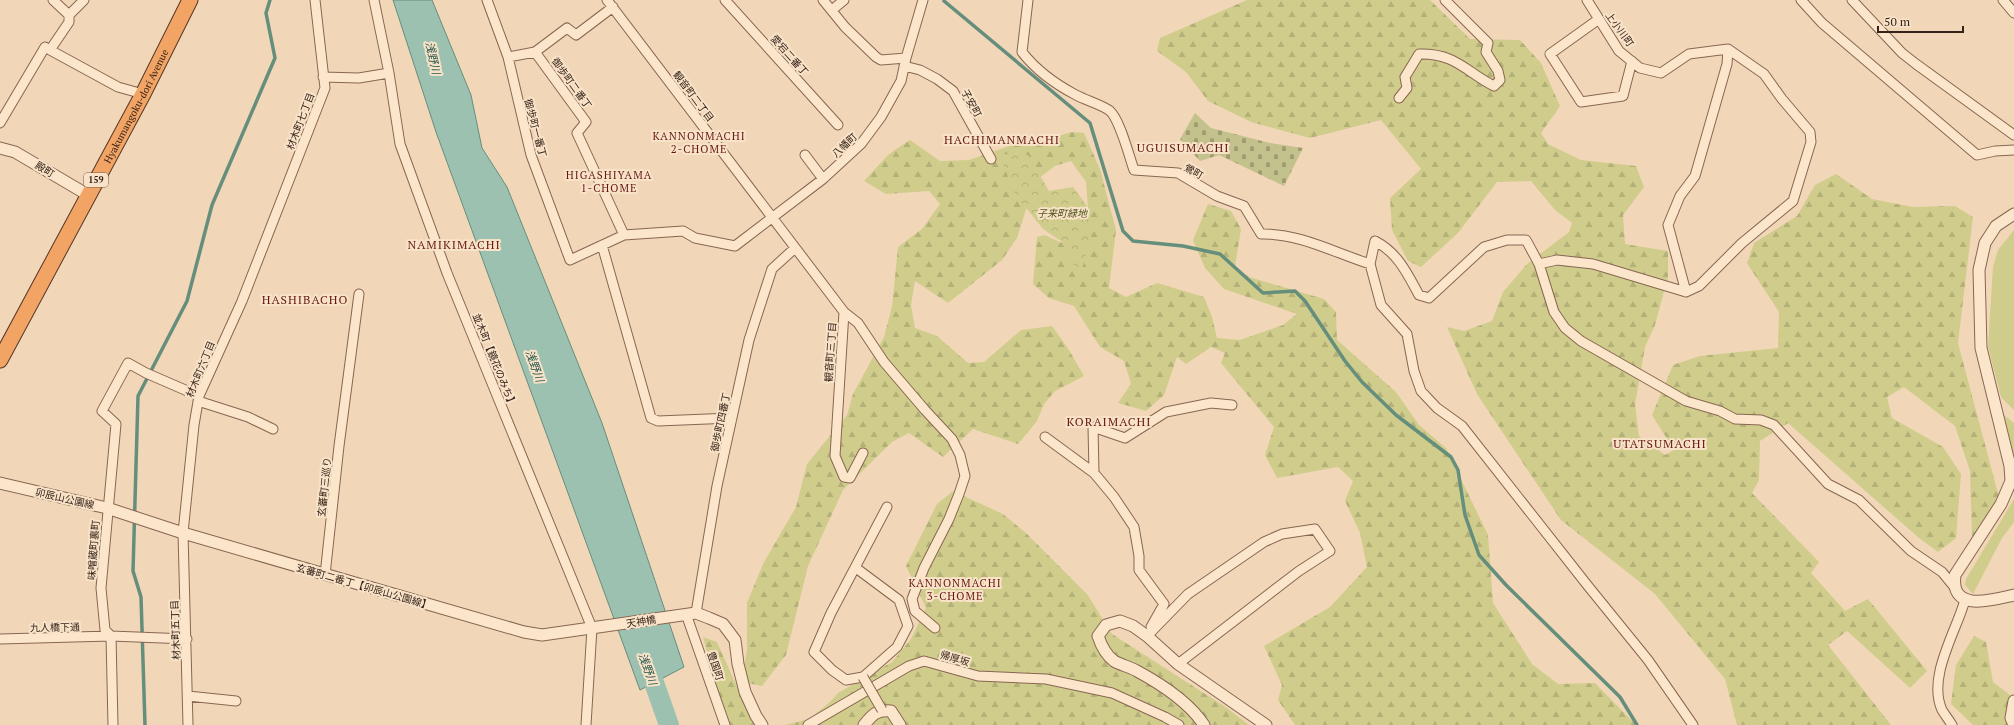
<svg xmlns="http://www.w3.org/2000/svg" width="2014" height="725" font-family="'PT Serif','Noto Sans JP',serif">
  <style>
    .grass { fill: #d0cd8c }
    .forest { fill: url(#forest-firs) }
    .cemetery { fill: url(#cemetery-stones) }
    .park { fill: url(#park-crowns) }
    .water { fill: #9dc1b1; stroke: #658e7d }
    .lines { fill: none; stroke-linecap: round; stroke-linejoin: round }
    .stream { stroke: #658e7d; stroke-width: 3.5 }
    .river { stroke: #9dc1b1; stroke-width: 20 }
    .minor-casing { stroke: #886652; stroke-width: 11 }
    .tertiary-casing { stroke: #886652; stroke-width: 13 }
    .trunk-casing { stroke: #553527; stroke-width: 17 }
    .minor { stroke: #fce6cb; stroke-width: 9 }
    .tertiary { stroke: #fce6cb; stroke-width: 11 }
    .trunk { stroke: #f2a464; stroke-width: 15 }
    .minor-bridge-casing { stroke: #886652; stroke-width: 11; stroke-linecap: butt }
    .minor-bridge { stroke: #fce6cb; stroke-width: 9 }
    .labels { text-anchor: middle; stroke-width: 4; stroke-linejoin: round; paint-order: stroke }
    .shield { fill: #f8e3c8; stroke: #705c4e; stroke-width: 1 }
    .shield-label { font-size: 9px; font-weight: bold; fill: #362219 }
    .street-label { font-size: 10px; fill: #362219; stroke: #f8e3c8 }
    .park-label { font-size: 10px; font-style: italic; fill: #4f541d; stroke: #f8e3c8 }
    .water-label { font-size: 11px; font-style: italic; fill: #26574c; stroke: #f8e3c8 }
    .neighbourhood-label { font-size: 11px; letter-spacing: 1px; fill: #661814; stroke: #f8e3c8 }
    .quarter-label { font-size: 12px; letter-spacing: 1px; fill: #661814; stroke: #f8e3c8 }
  </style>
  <defs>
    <pattern id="forest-firs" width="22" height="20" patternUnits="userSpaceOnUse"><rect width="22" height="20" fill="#d0cd8c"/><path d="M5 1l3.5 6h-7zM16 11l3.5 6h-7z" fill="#b3b078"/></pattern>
    <pattern id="cemetery-stones" width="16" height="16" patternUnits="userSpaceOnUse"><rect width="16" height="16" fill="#c3c18c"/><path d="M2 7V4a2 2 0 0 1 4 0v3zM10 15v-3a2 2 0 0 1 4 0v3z" fill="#9f9c72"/></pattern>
    <pattern id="park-crowns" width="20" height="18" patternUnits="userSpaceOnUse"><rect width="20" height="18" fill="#d0cd8c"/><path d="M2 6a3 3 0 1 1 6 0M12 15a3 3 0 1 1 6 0" fill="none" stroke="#b3b078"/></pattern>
  </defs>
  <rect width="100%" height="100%" fill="#f1d7b8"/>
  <path class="grass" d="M2014 230V410L2001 397 1988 347 1993 267 1998 250Z
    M2004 415 2014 423V456Z
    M2014 499V522L2002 538 1973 594 1965 585 1966 579Z"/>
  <path class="forest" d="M1247 0H1430L1470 39 1520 40 1541 63 1560 106 1541 133 1548 144 1581 160 1636 166 1644 187 1623 215 1625 244 1668 251V277L1655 325 1645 347 1635 404 1639 436 1665 455 1674 450 1652 415 1673 365 1700 356 1778 348 1779 312 1747 263 1754 243 1797 216 1815 185 1836 174 1872 199 1913 207 1955 206 1973 217 1958 343 2000 501 1972 537 1970 471 1955 426 1904 387 1887 397 1892 418 1943 447 1961 474 1956 538 1938 552 1919 538 1788 423 1760 441 1759 480 1752 493 1819 562 1811 573 1845 611 1868 599 1927 671 1910 688 1847 631 1828 645 1891 725H1737L1725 679 1655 594 1561 520 1477 394 1447 327 1464 331 1492 321 1503 292 1527 264 1569 232 1572 223 1555 210 1531 181 1497 182 1458 233 1421 267 1408 261 1392 230 1390 198 1421 169 1381 120 1310 138 1251 122 1208 101 1186 72 1157 51 1160 38Z
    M1072 132 1084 133 1100 169 1116 230 1109 288 1126 297 1157 283 1204 297 1212 317 1217 338 1240 340 1283 325 1297 314 1224 289 1205 268 1193 240 1208 204 1231 211 1241 229 1235 266 1249 277 1324 299 1336 312 1337 340 1396 392 1419 425 1446 448 1488 535 1493 603 1532 664 1558 684 1595 683 1636 725H1295L1278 700 1282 685 1264 646 1330 607 1367 567 1360 533 1345 501 1353 481 1338 467 1277 478 1265 455 1274 427 1221 363 1225 353 1211 347 1186 364 1177 357 1164 395 1146 411 1118 403 1131 384 1124 361 1100 347 1074 306 1049 298 1033 284 1037 237 1044 235 1069 246 1088 209 1086 182 1071 161 1055 166 1035 181 1017 238 1002 260 948 303 915 281 911 305 915 328 937 336 968 363 984 362 1021 330 1052 326 1069 350 1084 376 1055 391 1044 404 1037 421 1018 444 973 429 943 457 909 433 892 442 843 490 808 566 786 655 762 686 742 682 747 649V603L763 564 796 507 807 464 847 415 853 394 884 337 892 307 898 247 922 229 940 204 929 191 886 194 864 181 889 154 910 140 940 161 969 160 1012 145 1040 141Z
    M953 491 1003 514 1027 534 1087 594 1112 634 1227 708 1249 725H784L809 719 830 702 838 693 892 662 911 639 926 608 906 566 937 504Z
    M1974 636 1986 642 1993 682 2014 698V725H1973L1951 704 1956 665Z
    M703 637 717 642 754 725H727Z"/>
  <path class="cemetery" d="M1195 113 1211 128 1270 143 1303 148 1284 186 1219 155 1200 161 1180 139Z"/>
  <path class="park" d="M999 154 1028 155 1049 191 1073 187 1089 209 1091 236 1080 276 1061 241 1043 229 1015 194Z"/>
  <path class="water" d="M393 0H432L471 95 482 148 507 187 602 423 684 667 640 690 436 132Z"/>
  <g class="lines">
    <path class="stream" d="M944 1 1090 123 1123 231 1133 241 1183 246 1220 254 1263 293 1295 291 1305 301 1345 361 1362 382 1396 415 1451 457 1458 470 1465 515 1479 555 1506 585 1620 697 1637 725
      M145 725 141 597 133 571 138 396 187 301 212 205 275 58 266 13 270 0"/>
    <path class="river" d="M645 657 669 725"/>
    <g class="minor-casing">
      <path id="minor" d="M53 0 69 15
        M374 0 389 73 400 144 447 273 592 628 586 725
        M487 0 508 57 531 155 570 260 624 235 683 231 695 238 735 246 823 179 861 144 881 117 901 81 906 58 923 0
        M607 0 844 312 858 323 884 362 925 410 952 439 960 455 965 476 959 494 949 519 924 568 912 599 915 611 935 628
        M725 0 838 125
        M823 0 845 27 876 57 881 60 906 58
        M1028 0 1022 52C1036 70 1055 84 1076 95 1085 100 1103 105 1110 111 1120 120 1129 156 1134 170L1178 173 1217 196 1244 206 1261 234C1299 233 1335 253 1370 264
        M1587 0 1619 51 1640 68 1661 73 1689 54 1728 49
        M1801 0 1822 23 1977 155 1995 151 2014 150
        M1852 0 1902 53 1916 64 2014 135
        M2003 0 2014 13
        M832 10 844 0
        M1599 19 1550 54 1581 102 1623 96 1632 61
        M50 50 118 87 143 94
        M535 52 586 122 577 133 624 235
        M508 57 535 52 567 28 576 35 613 7
        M904 66 920 70 937 79 953 91 991 159
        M323 77 359 78 389 73
        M1399 98 1407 88 1405 77 1419 54C1456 53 1466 72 1494 86L1500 80 1498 71 1486 52 1488 43 1445 0
        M0 123 45 47 50 50 69 22V15L84 0
        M805 155 823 179
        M602 245 651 418 658 421 732 418
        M1539 264 1557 260 1593 264 1686 292 1699 286 1742 243 1793 201 1811 142 1810 132 1782 99 1764 74 1728 49
        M1686 292 1668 225 1680 196 1695 176 1727 64 1728 49
        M844 312 835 456 844 477 850 478 863 453
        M198 401 248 417 273 429
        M1045 437 1094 473
        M856 568 899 600 908 626 897 647 863 677 846 680 832 670 814 652 831 613 887 507
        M325 575 339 446 359 294
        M696 613 717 486 749 340 772 269 795 248
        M686 614 725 725
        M1151 627 1164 604 1139 570V556L1134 527 1114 497 1094 473 1093 427 1125 438 1166 412 1211 403 1232 405
        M1147 636 1188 594 1264 542 1282 534 1315 529 1330 551 1299 571 1178 664
        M0 639 111 636 187 639
        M188 696 236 701
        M113 725 111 636 105 630 101 588 116 424 102 411 128 363 146 373 199 396
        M188 725 183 533 194 425 199 396 242 301 325 88 315 0
        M808 725 909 666 924 661 978 676 1046 679 1112 693 1165 717 1179 725
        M1693 725 1648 660 1588 586 1462 426 1437 408 1421 391 1414 371 1407 334 1381 305 1370 264 1375 241C1398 253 1407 273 1419 295L1429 298 1484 247 1507 240H1526L1539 264 1554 312 1565 328 1581 341 1686 401 1720 411 1735 419 1761 420 1774 425 1828 484 1859 500 1911 551 1942 572 1956 589
        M1952 725C1949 720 1945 715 1942 710 1927 677 1956 632 1965 600"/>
    </g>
    <g class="tertiary-casing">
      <path id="tertiary" d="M0 148 15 152 88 195
        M2014 214 1996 226 1985 243 1979 270 1981 348 2010 466 2011 481 2001 504 1955 575C1950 613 1992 600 2014 595
        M0 483 107 508 183 533 524 632 542 635 696 613 709 618 723 624 735 640 738 664 745 692 756 716 762 725
        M864 725C872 715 877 709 891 711L900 725
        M1204 725C1189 702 1161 684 1137 671 1130 667 1121 665 1114 661 1106 655 1101 645 1098 636L1106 625 1120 621 1133 626 1147 636 1178 664 1266 725
        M2014 725 2011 718 2014 701"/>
    </g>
    <g class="trunk-casing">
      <g id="trunk">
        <path id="s1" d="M0 360 143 94 190 0"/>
      </g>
    </g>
    <use href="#minor" class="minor"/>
    <use href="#tertiary" class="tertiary"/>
    <use href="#trunk" class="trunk"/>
    <g class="minor-bridge-casing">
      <path id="minor-bridge" d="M863 677 882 710"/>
    </g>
    <use href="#minor-bridge" class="minor-bridge"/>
  </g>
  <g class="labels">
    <rect class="shield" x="84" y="173" width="24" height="14" rx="3"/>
    <g class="shield-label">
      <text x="96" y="183">159</text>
    </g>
    <g class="street-label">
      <text transform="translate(1620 29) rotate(54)" y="4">上小川町</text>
      <text transform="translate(790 55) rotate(48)" y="4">愛宕二番丁</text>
      <text transform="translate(572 83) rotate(54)" y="4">御歩町二番丁</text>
      <text transform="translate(694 96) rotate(53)" y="4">観音町二丁目</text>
      <text transform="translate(972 103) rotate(61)" y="4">子安町</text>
      <text dy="4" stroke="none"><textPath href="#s1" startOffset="288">Hyakumangoku-dori Avenue</textPath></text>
      <text transform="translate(300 121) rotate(-69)" y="4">材木町七丁目</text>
      <text transform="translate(536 128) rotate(75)" y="4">御歩町一番丁</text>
      <text transform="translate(844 145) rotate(-44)" y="4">八幡町</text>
      <text transform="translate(45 169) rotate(31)" y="4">殿町</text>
      <text transform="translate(1194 171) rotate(29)" y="4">鶯町</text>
      <text transform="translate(830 352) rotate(-86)" y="4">観音町三丁目</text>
      <text transform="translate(495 360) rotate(68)" y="4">並木町【鏡花のみち】</text>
      <text transform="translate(200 369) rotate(-68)" y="4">材木町六丁目</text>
      <text transform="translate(720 422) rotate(-78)" y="4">御歩町四番丁</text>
      <text transform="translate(324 487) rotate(-84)" y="4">玄蕃町三巡り</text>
      <text transform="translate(65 498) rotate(13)" y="4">卯辰山公園線</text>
      <text transform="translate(93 550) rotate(-86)" y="4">味噌蔵町裏町</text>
      <text transform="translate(364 586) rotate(16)" y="4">玄蕃町二番丁【卯辰山公園線】</text>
      <text transform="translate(641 621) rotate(-9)" y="4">天神橋</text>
      <text transform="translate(55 627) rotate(-1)" y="4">九人橋下通</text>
      <text transform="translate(175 630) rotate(-92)" y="4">材木町五丁目</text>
      <text transform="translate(955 658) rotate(16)" y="4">帰厚坂</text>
      <text transform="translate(716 666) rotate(71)" y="4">豊国町</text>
    </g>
    <g class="park-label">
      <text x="1062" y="217">子来町緑地</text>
    </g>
    <g class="water-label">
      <text transform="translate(433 58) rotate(77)" y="4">浅野川</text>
      <text transform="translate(535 366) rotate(70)" y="4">浅野川</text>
      <text transform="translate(648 669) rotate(70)" y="4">浅野川</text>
    </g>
    <g class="neighbourhood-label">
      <text x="699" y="140">KANNONMACHI<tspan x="699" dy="13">2-CHOME</tspan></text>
      <text x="609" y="179">HIGASHIYAMA<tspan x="609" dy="13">1-CHOME</tspan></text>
      <text x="955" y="587">KANNONMACHI<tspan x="955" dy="13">3-CHOME</tspan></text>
    </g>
    <g class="quarter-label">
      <text x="1002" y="144">HACHIMANMACHI</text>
      <text x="1183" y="152">UGUISUMACHI</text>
      <text x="454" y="249">NAMIKIMACHI</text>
      <text x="305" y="304">HASHIBACHO</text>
      <text x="1109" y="426">KORAIMACHI</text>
      <text x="1660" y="448">UTATSUMACHI</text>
    </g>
  </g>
  <path d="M1878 26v6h85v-6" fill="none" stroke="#362219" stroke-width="2"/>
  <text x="1884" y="26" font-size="12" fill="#362219" stroke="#f8e3c8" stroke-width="3" paint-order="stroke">50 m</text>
</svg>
